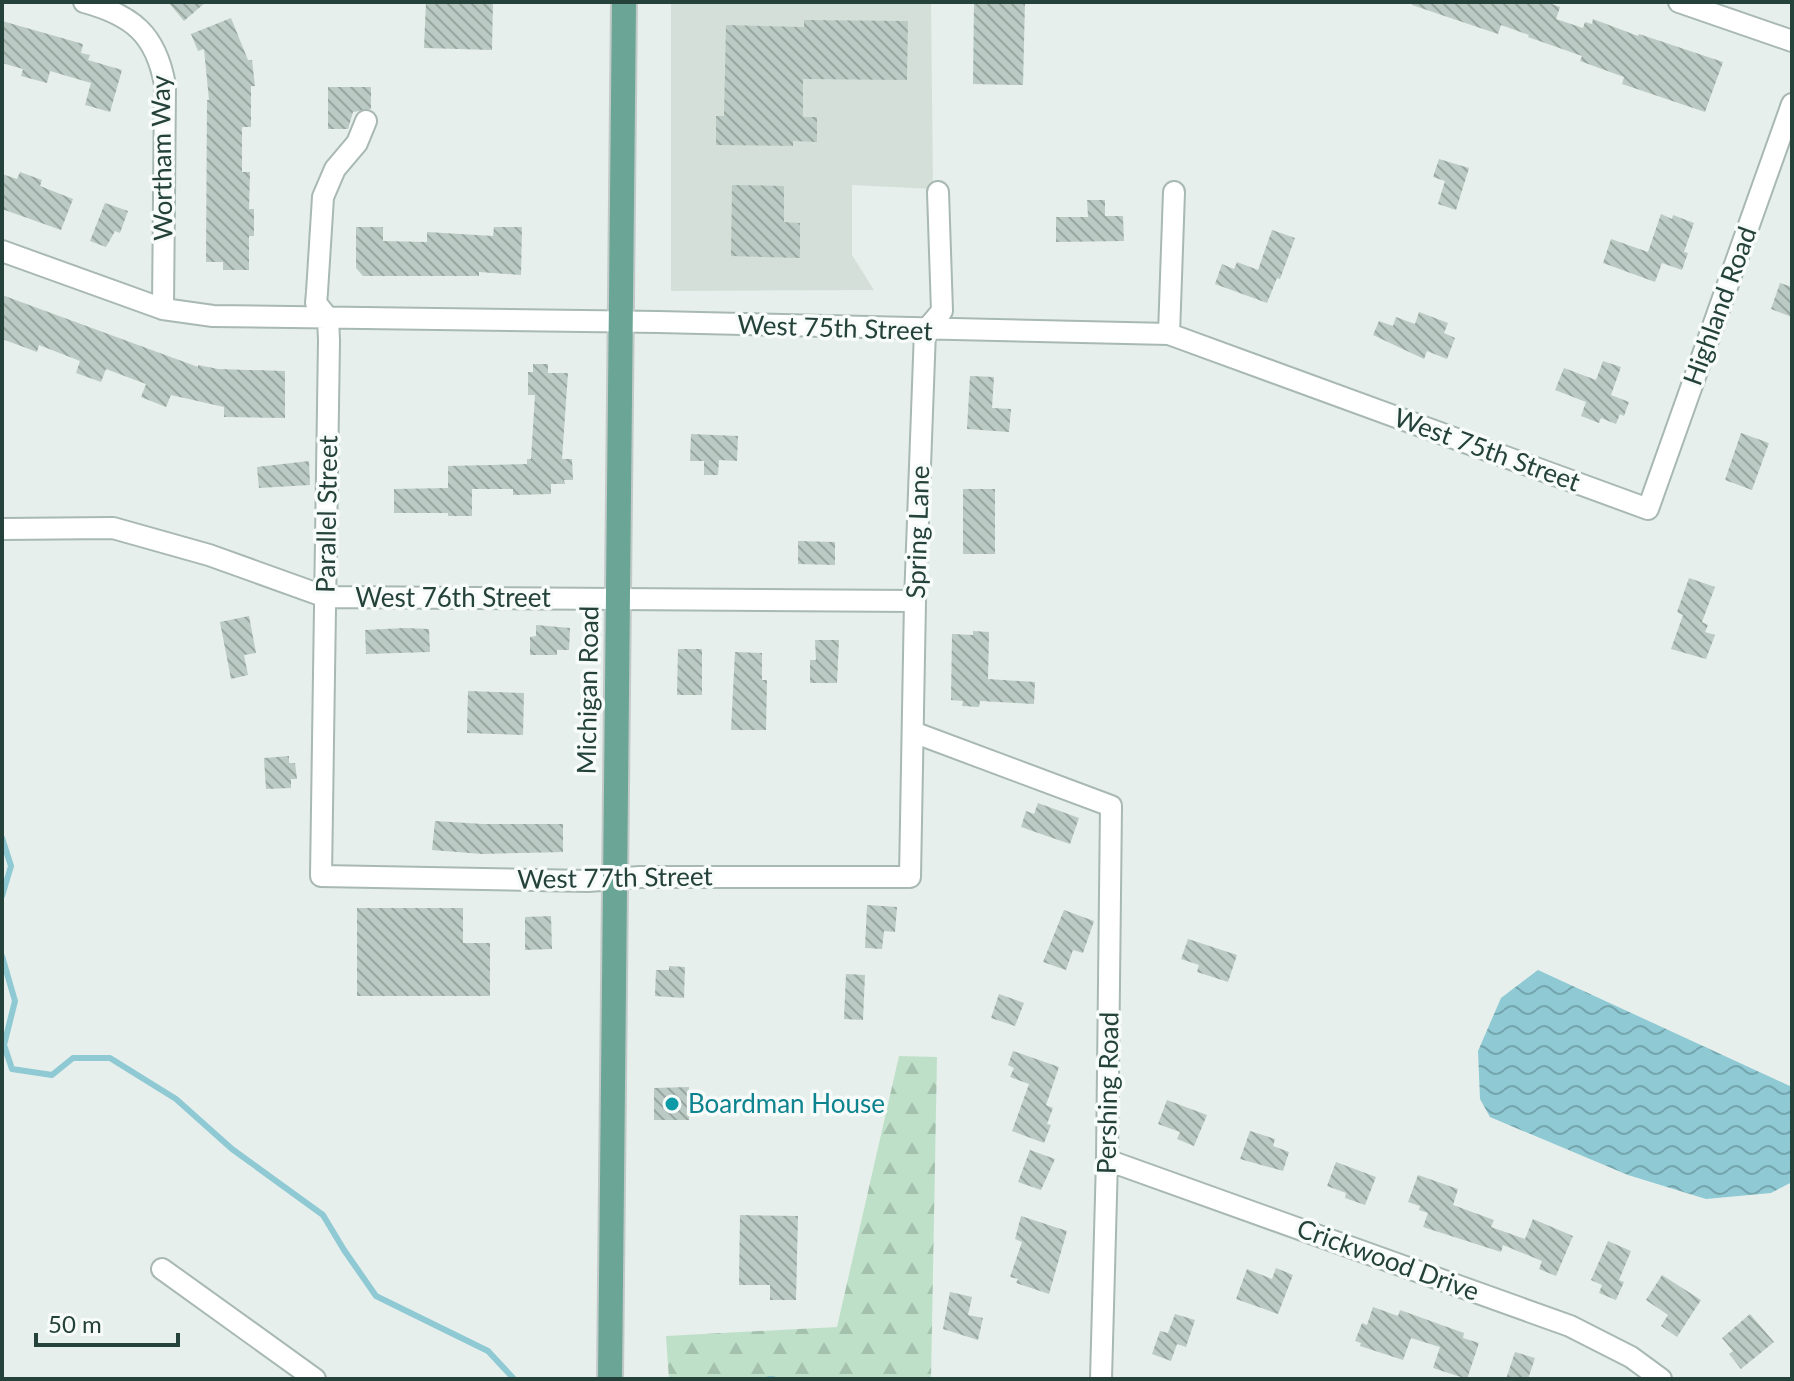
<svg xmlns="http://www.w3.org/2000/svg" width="1794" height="1381" font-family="Lato,sans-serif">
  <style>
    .built { fill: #d4dfda }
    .forest { fill: url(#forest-firs) }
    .water { fill: url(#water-waves) }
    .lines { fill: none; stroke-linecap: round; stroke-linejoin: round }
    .stream { stroke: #8ec9d4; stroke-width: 6 }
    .building { fill: url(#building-back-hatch) }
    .minor-casing { stroke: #a8b8b2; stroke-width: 24 }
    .primary-casing { stroke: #c2cac8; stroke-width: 28 }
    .minor { stroke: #fff; stroke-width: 20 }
    .primary { stroke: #6aa596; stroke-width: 24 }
    .culture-dot { fill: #0f9aa8; stroke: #f7fbf9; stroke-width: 3 }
    .labels { text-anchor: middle; stroke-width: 7; stroke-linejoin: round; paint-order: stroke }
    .street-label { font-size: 26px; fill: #24423a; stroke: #f7fbf9 }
    .culture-label { font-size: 26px; fill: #0d838f; stroke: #f7fbf9; text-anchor: start }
  </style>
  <defs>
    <pattern id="forest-firs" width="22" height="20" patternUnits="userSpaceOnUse" patternTransform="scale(2)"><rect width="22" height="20" fill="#bfe0c8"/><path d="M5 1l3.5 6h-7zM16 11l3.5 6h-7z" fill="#a4c1ad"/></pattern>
    <pattern id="water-waves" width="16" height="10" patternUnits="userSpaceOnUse" patternTransform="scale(2)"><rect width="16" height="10" fill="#8ec9d4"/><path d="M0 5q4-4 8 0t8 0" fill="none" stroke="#74a5ad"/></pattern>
    <pattern id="building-back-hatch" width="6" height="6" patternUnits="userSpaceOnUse" patternTransform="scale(2)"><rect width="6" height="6" fill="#bbcac4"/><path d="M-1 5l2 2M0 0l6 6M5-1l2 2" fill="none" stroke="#98a6a0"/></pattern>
  </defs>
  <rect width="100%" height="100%" fill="#e6efeb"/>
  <path class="built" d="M671 2H931L933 189 852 185V255L874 290 671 291Z"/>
  <path class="forest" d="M899 1056 937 1057 931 1379H669L666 1336 837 1327Z"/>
  <path class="water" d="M1538 970 1792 1087V1182L1771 1193 1706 1199 1628 1175 1490 1117 1480 1099 1478 1051 1501 998Z"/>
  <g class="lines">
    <path class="stream" d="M2 838 11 866 2 896
      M2 956 15 1001 4 1045 12 1069 52 1075 73 1058H110L176 1099 232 1149 323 1215 344 1250 376 1296 488 1351 514 1379
      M769 1379H773"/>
  </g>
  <path class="building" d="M168 2H206L184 21Z
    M426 2H493L492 50 424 48Z
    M974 2H1025L1023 85 973 84Z
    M1412 2H1546L1560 7 1556 19 1583 28 1585 22 1592 24 1593 19 1638 36 1639 34 1723 62 1705 112 1622 84 1624 77 1580 61 1582 56 1528 37 1529 35 1501 25 1498 34 1412 5Z
    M231 18 248 60H252L255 86H251V127H242V172H250L249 209H254V236H249V270H223V262H206L207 100H209L204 49 198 51 191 34Z
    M804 20 908 21 907 80 803 79V117H817V142L793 141V146L716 145V116H724L726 25 804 27Z
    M2 21 83 44 81 53 90 55 88 60 122 70 110 112 85 105 91 83 50 71 47 83 21 76 23 69 2 63Z
    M328 87H371V109L353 112 348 129H328Z
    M1439 159 1469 168 1456 210 1438 204 1445 181 1433 177Z
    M20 172 42 180 40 186 73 199 61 230 2 209V174L17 179Z
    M732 185 784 186V222L800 223V258L731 256Z
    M1087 200H1105V216H1123L1124 241 1056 242V217H1088Z
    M105 203 128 211 120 233 115 231 106 247 90 241Z
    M1661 214 1672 219 1673 215 1694 223 1684 252 1688 253 1682 270 1662 263 1655 282 1603 263 1611 239 1648 252Z
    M356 227H383V241L427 242V232L493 236 494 227H522L521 275 479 272V276H363L356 268Z
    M1272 230 1295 238 1280 279 1277 278 1267 303 1215 284 1222 264 1234 269 1237 262 1258 270Z
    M1780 283 1792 287V317L1771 309Z
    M2 295 198 367V365L218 369 285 371V418L224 417V407L171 395 166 407 141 397 146 384 106 369 101 382 76 373 80 361 39 345 37 352 2 339Z
    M1419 312 1448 323 1444 333 1455 338 1447 359 1427 351 1424 359 1373 335 1379 321 1393 326 1396 317 1415 324Z
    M1603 361 1621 367 1611 395 1629 402 1624 416 1620 414 1616 424 1601 418 1599 423 1581 416 1586 402 1555 390 1564 368 1596 380Z
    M533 364H548V373H568L562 459H572L573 480H564L565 484H551V494L513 495V489H472V516H448V513H394V489L448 488V466L527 464V459H531L535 395H528V372H533Z
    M970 376 994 377 992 408 1011 409 1009 432 967 429Z
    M1741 433 1769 443 1752 490 1725 480Z
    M691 434 738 436 737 461 719 460 718 475H704V461H690Z
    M309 461 310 485 259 488 257 467Z
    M963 489H995V554H963Z
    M798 541 835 542V565L798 564Z
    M1689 578 1715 587 1702 622 1708 625 1705 632 1715 635 1706 659 1671 649 1683 615 1677 612Z
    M249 616 256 653 244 655 248 675 231 679 220 622Z
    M536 625 570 628 569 650H557V655H530V637L536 636Z
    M404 628 429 629 430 652 366 654 365 630Z
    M973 631 989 632 988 679 1035 682 1034 704 980 701 979 707 962 706 963 701 951 700 952 634 973 635Z
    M815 640H839L837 683H810V660H816Z
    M678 649H702V695H677Z
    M735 652 762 653V680H767L766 730H731Z
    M468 691 524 693 523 735 467 733Z
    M289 756V763H295L297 779H291V788L266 789 264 758Z
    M1038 803 1079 818 1070 844 1021 827 1026 811 1034 814Z
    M435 821 483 824H563V852L482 854 432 850Z
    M867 905 897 907 895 932 884 931 882 949 865 948Z
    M357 908H463V943H490V996H357Z
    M1064 910 1094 921 1083 953 1073 950 1066 970 1043 962Z
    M551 916 552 949 525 950V917Z
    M1188 939 1237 955 1228 982 1197 972 1199 965 1181 959Z
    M669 966 685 967 684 998 655 996 656 970H669Z
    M846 974 865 975 863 1020 844 1019Z
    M999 994 1024 1003 1015 1026 991 1018Z
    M1013 1051 1059 1067 1046 1105 1053 1108 1047 1124 1051 1125 1044 1143 1012 1131 1029 1084 1010 1077 1014 1068 1008 1065Z
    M689 1087V1120H654V1088Z
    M1167 1100 1207 1115 1194 1146 1177 1139 1180 1132 1158 1124Z
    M1250 1131 1275 1139 1273 1146 1289 1152 1283 1171 1240 1159Z
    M1030 1150 1055 1159 1041 1190 1018 1182Z
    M1336 1162 1376 1177 1365 1205 1345 1198 1346 1193 1327 1186Z
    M1418 1175 1458 1189 1453 1205 1494 1220 1491 1227 1525 1239 1533 1219 1573 1236 1556 1276 1539 1269 1542 1261 1503 1245 1501 1252 1423 1227 1428 1213 1419 1210 1420 1206 1408 1202Z
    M740 1215 798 1216 796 1300H770V1285H739Z
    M1021 1216 1067 1231 1049 1294 1016 1283 1018 1279 1010 1277 1022 1242 1015 1239Z
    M1608 1241 1631 1251 1619 1280 1624 1282 1616 1300 1599 1293 1602 1285 1591 1280Z
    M1276 1268 1293 1275 1278 1314 1236 1299 1247 1269 1272 1279Z
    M1662 1275 1701 1300 1677 1337 1661 1326 1668 1315 1646 1300Z
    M950 1292 972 1297 968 1315 983 1318 978 1340 943 1329Z
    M1373 1307 1398 1316 1400 1310 1464 1333 1463 1338 1479 1343 1467 1379 1433 1368 1440 1347 1411 1338 1403 1360 1360 1346 1361 1343 1355 1341 1362 1323 1367 1325Z
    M1175 1314 1195 1320 1186 1347 1177 1344 1171 1361 1152 1354 1160 1331 1168 1333Z
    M1750 1314 1774 1342 1741 1369 1729 1354 1733 1351 1722 1338Z
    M1515 1352 1535 1358 1528 1379H1506Z"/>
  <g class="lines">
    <g class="minor-casing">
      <path id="minor" d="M84 2C132 15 156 34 165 85L163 309
        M1679 2 1792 41
        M366 121 357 143 335 169 323 197 317 292 316 303 328 318 329 340 321 876 588 881 640 877H910L915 601 925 331 942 311 938 192
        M2 251 163 309 213 316 658 322 1169 334 1648 509 1792 104
        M1169 334 1174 192
        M2 529 113 528 209 555 326 597 915 601
        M913 732 1111 806 1107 1160 1101 1379
        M1107 1160 1570 1326 1631 1357 1661 1379
        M162 1269 315 1379"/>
    </g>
    <g class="primary-casing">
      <path id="primary" d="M610 1379 624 2"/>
    </g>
    <use href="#minor" class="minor"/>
    <use href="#primary" class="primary"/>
  </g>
  <circle class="culture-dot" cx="672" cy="1104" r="8"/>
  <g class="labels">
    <g class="street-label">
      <text transform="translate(162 158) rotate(-91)" y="9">Wortham Way</text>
      <text transform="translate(1720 306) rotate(-70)" y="9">Highland Road</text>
      <text transform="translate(835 328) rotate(2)" y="9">West 75th Street</text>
      <text transform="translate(1487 450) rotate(20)" y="9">West 75th Street</text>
      <text transform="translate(327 514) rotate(-89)" y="9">Parallel Street</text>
      <text transform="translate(918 532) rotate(-88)" y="9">Spring Lane</text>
      <text x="453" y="607">West 76th Street</text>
      <text transform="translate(588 690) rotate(-89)" y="9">Michigan Road</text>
      <text transform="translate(615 878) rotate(-1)" y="9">West 77th Street</text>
      <text transform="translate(1108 1093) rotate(-89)" y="9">Pershing Road</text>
      <text transform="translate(1388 1260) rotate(20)" y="9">Crickwood Drive</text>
    </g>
    <g class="culture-label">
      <text x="688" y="1113">Boardman House</text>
    </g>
  </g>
  <rect width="1794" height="1381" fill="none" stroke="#24423a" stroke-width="8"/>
  <path d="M36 1333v12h142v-12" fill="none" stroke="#24423a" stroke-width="4"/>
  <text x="48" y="1333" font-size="24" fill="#24423a" stroke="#f7fbf9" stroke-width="6" paint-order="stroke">50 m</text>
</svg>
